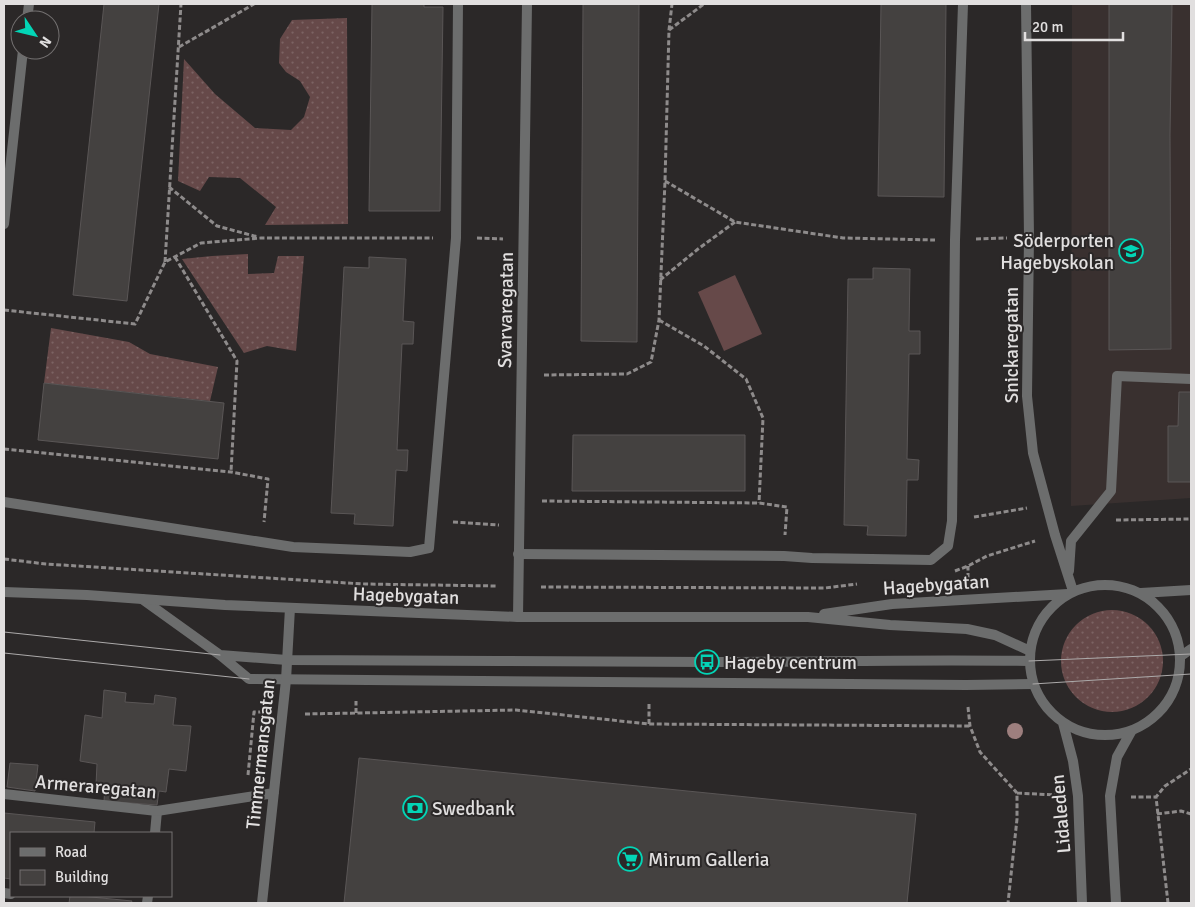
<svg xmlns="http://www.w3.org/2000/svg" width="1195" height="907" font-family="Signika,sans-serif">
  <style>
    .built { fill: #39302f }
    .grass { fill: url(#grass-dots) }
    .pitch { fill: #664949 }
    .building { fill: #444140; stroke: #5a5656 }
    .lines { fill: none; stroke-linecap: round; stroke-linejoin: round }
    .path { stroke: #8e8b8b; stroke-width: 3; stroke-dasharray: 5 2.5; stroke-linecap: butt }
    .service { stroke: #6c6d6d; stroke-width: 10 }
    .minor { stroke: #6c6d6d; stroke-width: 10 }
    .tertiary { stroke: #6c6d6d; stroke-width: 10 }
    .tram { stroke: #acaaaa; stroke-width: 1 }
    .tree { fill: #9d7f7e }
    .labels { text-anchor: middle; stroke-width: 4; stroke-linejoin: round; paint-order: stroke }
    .poi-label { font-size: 19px; fill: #e1dfdf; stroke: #2b2828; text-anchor: start }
    .street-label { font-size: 19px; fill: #e1dfdf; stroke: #2b2828 }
  </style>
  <defs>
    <pattern id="grass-dots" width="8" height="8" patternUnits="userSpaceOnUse" patternTransform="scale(1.25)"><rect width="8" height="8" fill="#664949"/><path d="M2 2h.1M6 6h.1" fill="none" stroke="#7c6363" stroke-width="1.8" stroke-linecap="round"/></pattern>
  </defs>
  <rect width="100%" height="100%" fill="#2b2828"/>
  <path class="built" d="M1072 4H1191V498L1071 506Z"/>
  <path class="grass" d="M347 18 348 224 265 225 276 207 240 178 209 177 200 191 178 181 184 59 215 94 255 128 291 130 304 117 310 97 300 81 286 72 279 63 280 39 292 20Z
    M248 254V274L274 273 278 256H304L296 351 267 346 244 353 182 259 212 256Z
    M51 328 129 342 150 354 218 367 210 401 44 383Z
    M1061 661a51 51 0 1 1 102 0a51 51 0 1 1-102 0Z"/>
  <path class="pitch" d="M735 275 762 334 724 351 698 292Z"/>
  <path class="building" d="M104 4H159L127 301 73 295Z
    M372 4H424V7H443L440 211H369Z
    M583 4H639L637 342 581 341Z
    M881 4H946L944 197 878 196Z
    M1109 4H1172L1170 135 1171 349 1109 350Z
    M369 257 406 259 403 321 414 322 413 344H402L397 450H408L407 471 396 470 393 526 354 524 355 514 331 513 344 267 369 268Z
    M873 268 910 269 909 331H920V354H909L907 459 919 460 918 480H907L906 536 867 535 868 526 844 525 848 279H873Z
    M44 383 224 403 218 459 38 440Z
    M1179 392H1191V482H1168V426H1178Z
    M573 435H745V491H572Z
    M104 690 126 693 125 702 154 704 155 695 176 698 173 725 191 726 186 771 169 769 166 792 159 791 157 805 104 801 105 786 96 785 97 764 80 761 85 715 102 718Z
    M359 758 916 814 907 903H344Z
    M10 763 38 765 35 791 7 787Z
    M4 813 95 822 94 833H11V879L4 878Z
    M70 896H81L132 901 131 903H69Z"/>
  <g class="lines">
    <path class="path" d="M669 30 704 4
      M179 47 254 4
      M665 181 735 222 843 238 935 240
      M169 187 217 226 258 237
      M477 238 503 239
      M976 239 1007 238
      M175 257 237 361 231 472
      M165 262 181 4
      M660 280 698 249 735 222
      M4 310 135 324 165 262 201 243 261 238H433
      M659 320 704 346 746 379 763 418 759 503
      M544 375 627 374 651 362 659 320 665 181 669 30 672 4
      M4 449 231 472 268 479 264 522
      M542 501 759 503 787 507 785 535
      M974 517 1027 508
      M1116 520 1191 519
      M453 522 499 525
      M4 559 46 564 363 584 497 586
      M955 571 968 566 987 556 1035 541
      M968 578V566
      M541 587 825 588 857 584
      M649 704V724
      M968 707 970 726 980 752 1017 793V819L1008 903
      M356 713V701
      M305 714 516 710 649 724 970 726
      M248 775 254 712H261
      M1017 793 1055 795
      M1131 797H1156
      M1157 814 1181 811 1191 814
      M1168 903 1156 797 1165 786 1191 769"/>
    <path class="service" d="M1026 4 1029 237 1027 396 1033 453 1055 535 1073 591
      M4 502 293 547 410 552 429 548 456 238 458 4
      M518 554 784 556 812 558 931 560 948 546 952 521 955 240 963 4
      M1069 571 1071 541 1111 491 1117 376 1191 379
      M142 599 220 655 249 679 966 685 1033 684
      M220 655 287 660C428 660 568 662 709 662 816 662 923 659 1029 661
      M155 833 157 811
      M4 893 11 894
      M147 903 148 896"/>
    <path class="minor" d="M27 20 29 4
      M4 224 23 50
      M518 617 527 4
      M4 794 157 811 274 793
      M262 903 286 680 290 608"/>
    <path class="tertiary" d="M1030 660a75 75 0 1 1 150 0a75 75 0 1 1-150 0Z
      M4 592 87 595 225 605 518 617H808L890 625 967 629 995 635 1030 651
      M1141 593 1191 590
      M824 614 892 604 1068 594
      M1181 656 1191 649
      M1063 723 1073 761 1078 796 1082 903
      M1116 903 1110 796 1117 757 1132 730"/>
    <path class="tram" d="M4 632 220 655
      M4 653 249 679
      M1029 661 1191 654
      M1033 684 1191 674"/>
  </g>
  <circle class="tree" cx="1015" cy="731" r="8"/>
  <defs>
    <g id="school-ring" transform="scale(1.25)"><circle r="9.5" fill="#2b2828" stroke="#03d5b6" stroke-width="1.5"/><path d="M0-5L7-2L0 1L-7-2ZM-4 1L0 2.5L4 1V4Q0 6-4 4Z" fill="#03d5b6"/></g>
    <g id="bus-ring" transform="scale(1.25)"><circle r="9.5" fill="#2b2828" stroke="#03d5b6" stroke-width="1.5"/><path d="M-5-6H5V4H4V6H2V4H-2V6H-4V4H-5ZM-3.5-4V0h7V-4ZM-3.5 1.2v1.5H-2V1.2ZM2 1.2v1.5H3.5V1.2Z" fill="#03d5b6"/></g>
    <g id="bank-ring" transform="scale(1.25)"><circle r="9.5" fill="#2b2828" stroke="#03d5b6" stroke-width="1.5"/><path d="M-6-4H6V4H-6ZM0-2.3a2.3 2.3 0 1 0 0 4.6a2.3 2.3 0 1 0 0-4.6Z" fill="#03d5b6"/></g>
    <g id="supermarket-ring" transform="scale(1.25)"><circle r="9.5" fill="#2b2828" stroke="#03d5b6" stroke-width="1.5"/><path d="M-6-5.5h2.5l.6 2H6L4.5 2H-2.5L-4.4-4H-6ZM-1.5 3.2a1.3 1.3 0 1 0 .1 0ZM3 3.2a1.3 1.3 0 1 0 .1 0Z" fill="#03d5b6"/></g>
  </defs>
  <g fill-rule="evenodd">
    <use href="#school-ring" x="1131" y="251"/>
    <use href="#bus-ring" x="707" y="662"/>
    <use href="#bank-ring" x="415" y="808"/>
    <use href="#supermarket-ring" x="630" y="859"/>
  </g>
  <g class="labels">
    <g class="poi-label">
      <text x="1114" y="247" text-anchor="end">Söderporten<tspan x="1114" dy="22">Hagebyskolan</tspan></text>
      <text x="724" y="669">Hageby centrum</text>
      <text x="432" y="815">Swedbank</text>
      <text x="648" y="866">Mirum Galleria</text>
    </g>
    <g class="street-label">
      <text transform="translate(505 310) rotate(-89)" y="7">Svarvaregatan</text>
      <text transform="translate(1011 345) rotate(-90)" y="7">Snickaregatan</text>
      <text transform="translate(936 584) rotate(-4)" y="7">Hagebygatan</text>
      <text transform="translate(406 595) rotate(2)" y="7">Hagebygatan</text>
      <text transform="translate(260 754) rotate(-84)" y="7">Timmermansgatan</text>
      <text transform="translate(96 786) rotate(5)" y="7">Armeraregatan</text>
      <text transform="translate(1060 814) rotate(-95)" y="7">Lidaleden</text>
    </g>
  </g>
  <rect width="1195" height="907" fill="none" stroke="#e1dfdf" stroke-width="10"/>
  <rect x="10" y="832" width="162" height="65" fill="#2b2828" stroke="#747171"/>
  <rect x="20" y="848" width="25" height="8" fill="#6c6d6d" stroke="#747171"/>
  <text x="55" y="857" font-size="15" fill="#e1dfdf">Road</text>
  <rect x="20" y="870" width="25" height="15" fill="#444140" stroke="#747171"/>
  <text x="55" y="882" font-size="15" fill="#e1dfdf">Building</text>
  <g transform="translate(35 35) rotate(125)"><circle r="24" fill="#2b2828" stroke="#747171"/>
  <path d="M0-4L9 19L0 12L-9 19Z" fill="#03d5b6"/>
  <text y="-8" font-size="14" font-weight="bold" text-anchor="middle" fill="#e1dfdf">N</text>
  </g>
  <path d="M1025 32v8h98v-8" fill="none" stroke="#e1dfdf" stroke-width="2.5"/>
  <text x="1032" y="32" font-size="15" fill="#e1dfdf" stroke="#2b2828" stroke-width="4" paint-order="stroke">20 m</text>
</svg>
